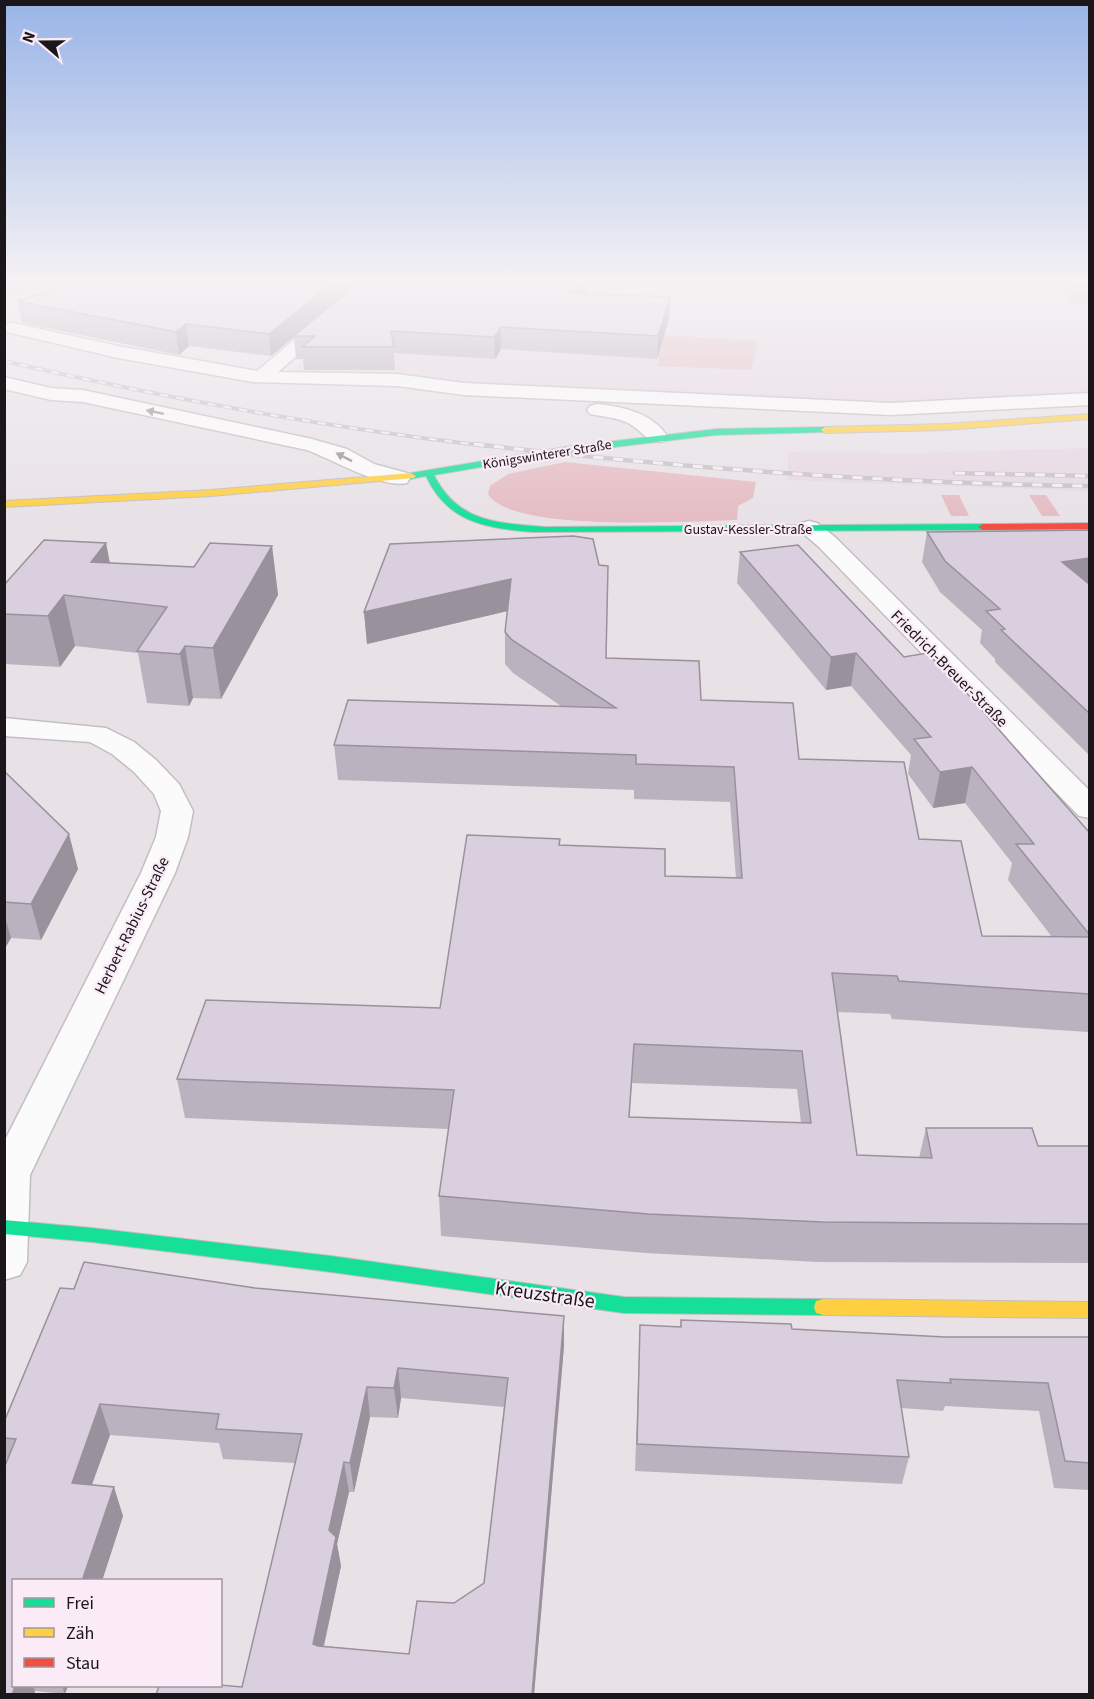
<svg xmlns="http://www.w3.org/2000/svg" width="1094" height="1699" font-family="'Source Sans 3',sans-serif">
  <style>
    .built { fill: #e6d8e3 }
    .green { fill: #e5bcc3 }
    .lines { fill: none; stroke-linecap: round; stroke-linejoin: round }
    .street-casing { stroke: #c3bec2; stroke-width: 3 }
    .fast-casing { stroke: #c3bec2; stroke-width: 2 }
    .slow-casing { stroke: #c3bec2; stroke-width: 2 }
    .jam-casing { stroke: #c3bec2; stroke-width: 2 }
    .street { fill: #fcfbfb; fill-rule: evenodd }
    .fast { fill: #16e098; fill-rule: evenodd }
    .slow { fill: #ffcf43; fill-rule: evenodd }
    .jam { fill: #f24e42; fill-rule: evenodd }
    .rail-far1-casing { stroke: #c4c3c4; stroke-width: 4 }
    .rail-casing { stroke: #c4c3c4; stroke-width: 4.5 }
    .rail-far1 { stroke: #faebf6; stroke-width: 2; stroke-dasharray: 8; stroke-linecap: butt }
    .rail { stroke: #faebf6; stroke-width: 3; stroke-dasharray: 10; stroke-linecap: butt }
    .wall { fill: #bbb2bf; fill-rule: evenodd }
    .shaded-wall { fill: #99919b }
    .building { fill: #dacfde; stroke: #99919b; stroke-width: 1.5; fill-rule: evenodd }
    .oneway { fill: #979496 }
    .labels { text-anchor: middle; stroke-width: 4.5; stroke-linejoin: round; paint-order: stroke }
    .far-street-label { font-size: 14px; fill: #1b161a; stroke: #faebf6 }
    .street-label { font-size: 16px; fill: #1b161a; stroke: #faebf6 }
    .near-street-label { font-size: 20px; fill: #1b161a; stroke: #faebf6 }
  </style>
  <rect width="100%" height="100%" fill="#e8e2e7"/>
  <path class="built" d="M393 284H1089V395L868 405 475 385 373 373 286 375 340 332Z
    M1089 448V491L788 480V452L917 453Z"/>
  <path class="green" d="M4 284H62L5 298Z
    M664 335 758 341 751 370 657 366 659 359H655Z
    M565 462 756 482 753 498 738 506 737 520C691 521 510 533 488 494L490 486 508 474Z
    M941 495H959L969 516H951Z
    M1029 495H1046L1060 516H1042Z"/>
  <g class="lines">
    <g class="street-casing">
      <path id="street" d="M361 284H379L278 372 397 374 464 383 891 403 1090 393V405L891 415 464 395 397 386 253 382 118 358 7 332 4 329 7 324 13 323 118 346 257 371Z
        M4 377 51 388 83 390 312 439 347 449 374 464 407 473 410 478 407 483C382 489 332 459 307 450L83 402 51 400 4 389Z
        M597 404C625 407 652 413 668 437L665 441C649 446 642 430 628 423 616 417 603 417 590 414L587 410 590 406Z
        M809 521 817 523 835 537 1090 791V818L1079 816 819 547 797 528 801 523Z
        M4 718 106 728 134 742 156 760 179 784 193 811 188 837 175 873 30 1175 27 1262 20 1275 4 1280V1142L141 873 156 837 161 811 154 794 134 772 112 754 90 742 4 736Z"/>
    </g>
    <g class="fast-casing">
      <path id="fast" d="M825 427 829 430 828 432 716 435 572 452 434 475C458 523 498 523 546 527L983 524 988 527 983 530 533 532C486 528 448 523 426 476L411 479 406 476 411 473 572 446 716 429Z
        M4 1220 92 1228 331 1256 624 1297 823 1299 830 1301 832 1307 830 1313 823 1315 624 1313 331 1272 92 1242 4 1234Z"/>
    </g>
    <g class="slow-casing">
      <path id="slow" d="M1090 414V419L945 430 825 433 821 430 825 427 945 424Z
        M411 473 416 476 414 478 211 496 4 507V501L211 490Z
        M823 1299 1090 1302V1318L823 1315 816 1313 814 1307 816 1301Z"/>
    </g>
    <g class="jam-casing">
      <path id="jam" d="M1090 523V529L983 530 978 527 983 524Z"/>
    </g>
    <use href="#street" class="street"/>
    <use href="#fast" class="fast"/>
    <use href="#slow" class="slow"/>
    <use href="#jam" class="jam"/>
    <g class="rail-far1-casing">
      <path id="rail-far1" d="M4 361C164 398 324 427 487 446"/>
    </g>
    <g class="rail-casing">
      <path id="rail" d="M474 444C679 468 884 483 1090 486
        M955 473 1090 476"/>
    </g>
    <use href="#rail-far1" class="rail-far1"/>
    <use href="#rail" class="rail"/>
  </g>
  <path class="wall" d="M854 284H906L905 286Z
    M1056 284H1089V303H1072Z
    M134 287 584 294 670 297 669 319 657 359 501 349 495 359 394 353 395 370H304L303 359H296L294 337 271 356 189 346 179 355 22 323 18 301Z
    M927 532 1089 558V755L995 662V659L980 643 982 630 940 592 922 562Z
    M106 543 110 563 194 567 272 546 278 595 221 699 193 698 189 706 147 703 138 653 75 646 60 667 4 664V585Z
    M390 544 606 658 701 700 799 759 919 839 982 936 1052 937 1008 880 1012 863 965 803 933 808 908 774 911 755 851 686 826 690 737 583 740 552 904 657 1089 832V1035L1088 1032 892 1019 890 1014 837 1012 857 1155 919 1158 926 1128 1038 1146H1089V1263L817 1262 646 1253 441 1236 439 1196 448 1129 185 1118 177 1079 440 1008 560 845 665 876 736 878 730 802 634 799V790L338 780 334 745 561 706 513 673 505 664V632L507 611 367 644 364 612ZM632 1083 797 1089 801 1123 629 1117Z
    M4 771 78 869 41 940 11 938 4 950Z
    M60 1288 564 1346 534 1695 242 1687 295 1463 223 1459 219 1443 110 1435 92 1484 123 1516 102 1581H14V1686H68L65 1694 35 1691 34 1695H4L8 1461 4 1453V1422ZM401 1398 504 1407 484 1583 454 1603 409 1654 324 1646 341 1566 337 1544 349 1492H354L370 1417 398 1418Z
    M681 1320 792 1329 945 1337 1089 1339V1490L1054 1488 1039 1411 945 1406 943 1411 901 1408 909 1457 902 1484 635 1471 640 1325 680 1327Z"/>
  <path class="shaded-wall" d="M331 284H358L271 356 269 334Z
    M575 284H592L567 314 568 293Z
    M670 297 669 319 657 359 658 336Z
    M186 324 189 346 179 355 176 332Z
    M501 327V349L495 359 494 337Z
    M106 543 115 591 91 562Z
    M272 546 278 595 221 699 213 648Z
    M1089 558V588L1062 562Z
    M511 579 512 610 367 644 364 612Z
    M64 595 75 646 60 667 48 616Z
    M185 646 193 698 189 706 180 654Z
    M856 653 851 686 826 690 831 657Z
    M972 767 965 803 933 808 940 772Z
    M69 834 78 869 41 940 31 904Z
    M4 914 11 938 4 950Z
    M564 1316V1346L534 1695H532Z
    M398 1368 401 1398 398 1418 394 1388Z
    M367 1387 370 1417 354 1492 350 1463Z
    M100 1404 110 1435 82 1512 72 1483Z
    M344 1462 349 1492 337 1544 341 1566 318 1672 313 1644 329 1530Z
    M114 1487 123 1516 102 1581H82Z
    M15 1686H33L35 1691 34 1695H12Z
    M62 1686H68L65 1694Z"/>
  <path class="building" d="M71 284H119L134 287 139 284H331L269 334 186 324 176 332 18 301Z
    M357 284H575L568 293 670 297 658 336 501 327 494 337 391 331 394 347H302L315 336H294Z
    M1073 284H1089V287H1076Z
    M1089 530V558L1062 562 1089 584V713L1001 630 1005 629 986 611 1000 609 945 561 927 532Z
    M573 536 593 539 599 565 608 566 606 658 699 661 701 700 793 703 799 759 904 762 919 839 961 841 982 936 1089 937V994L899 981 897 976 832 973 857 1155 932 1158 926 1128H1032L1038 1146H1089V1224L823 1222 648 1214 439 1196 454 1090 177 1079 206 1000 440 1008 467 835 560 839 559 845 665 849V876L742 878 734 767 636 764V755L334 745 348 700 616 708 512 640 505 632 511 579 364 612 390 544ZM634 1044 802 1051 811 1123 629 1117Z
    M44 540 106 543 91 562 194 567 210 543 272 546 213 648 185 646 180 654 137 651 167 607 64 595 48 616 4 614V585Z
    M798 545 904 657 927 653 965 691 1089 832V934L1016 844H1034L972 767 940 772 914 739 931 737 856 653 831 657 740 552Z
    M4 771 69 834 31 904 4 902Z
    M84 1262 255 1288 564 1316 532 1695H156L159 1686H220V1685L242 1687 302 1434 216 1429 219 1414 100 1404 72 1483 114 1487 82 1581H14V1686H15L12 1695H4V1468L16 1439 4 1438V1422L60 1288 74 1289ZM398 1368 508 1378 484 1583 454 1603 417 1601 409 1654 318 1646 313 1644 336 1537 329 1530 344 1462 350 1463 367 1387 394 1388Z
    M681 1320 791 1324 792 1329 945 1337H1089V1463L1065 1461 1048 1383 950 1379 951 1383 897 1380 909 1457 637 1444 640 1325 681 1327Z"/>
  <defs><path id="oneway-solid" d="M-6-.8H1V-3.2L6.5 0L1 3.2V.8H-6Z" transform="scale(1.5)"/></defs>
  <g class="oneway">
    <use href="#oneway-solid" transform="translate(155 412) rotate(-168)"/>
    <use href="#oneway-solid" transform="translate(344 457) rotate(-153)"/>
  </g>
  <linearGradient id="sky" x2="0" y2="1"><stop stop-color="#99b4e7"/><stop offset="0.54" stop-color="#f5f2f4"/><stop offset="1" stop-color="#f5f2f4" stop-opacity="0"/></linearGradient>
  <rect width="1094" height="522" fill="url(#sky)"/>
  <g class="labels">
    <g class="far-street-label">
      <text transform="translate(547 454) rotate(-9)" y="5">Königswinterer Straße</text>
      <text x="748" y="534">Gustav-Kessler-Straße</text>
    </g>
    <g class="street-label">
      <text transform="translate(950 668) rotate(45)" y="6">Friedrich-Breuer-Straße</text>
      <text transform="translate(131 925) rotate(-64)" y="6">Herbert-Rabius-Straße</text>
    </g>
    <g class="near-street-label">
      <text transform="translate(545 1294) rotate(8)" y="7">Kreuzstraße</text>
    </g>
  </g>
  <rect width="1094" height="1699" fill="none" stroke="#1b161a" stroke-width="12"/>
  <rect x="12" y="1579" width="210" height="108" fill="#faebf6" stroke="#a1969e" stroke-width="1.5"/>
  <rect x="24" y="1598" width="30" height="9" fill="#16e098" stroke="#a1969e" stroke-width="1.5"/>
  <text x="66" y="1609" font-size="18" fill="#1b161a">Frei</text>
  <rect x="24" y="1628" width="30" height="9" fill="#ffcf43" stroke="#a1969e" stroke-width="1.5"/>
  <text x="66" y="1639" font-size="18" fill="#1b161a">Zäh</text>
  <rect x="24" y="1658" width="30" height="9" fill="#f24e42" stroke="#a1969e" stroke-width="1.5"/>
  <text x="66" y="1669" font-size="18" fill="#1b161a">Stau</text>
  <g transform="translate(42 42) rotate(290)" stroke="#faebf6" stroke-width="4.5" paint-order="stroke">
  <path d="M0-4.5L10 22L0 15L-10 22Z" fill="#1b161a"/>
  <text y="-9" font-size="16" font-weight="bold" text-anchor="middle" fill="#1b161a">N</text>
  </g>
</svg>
